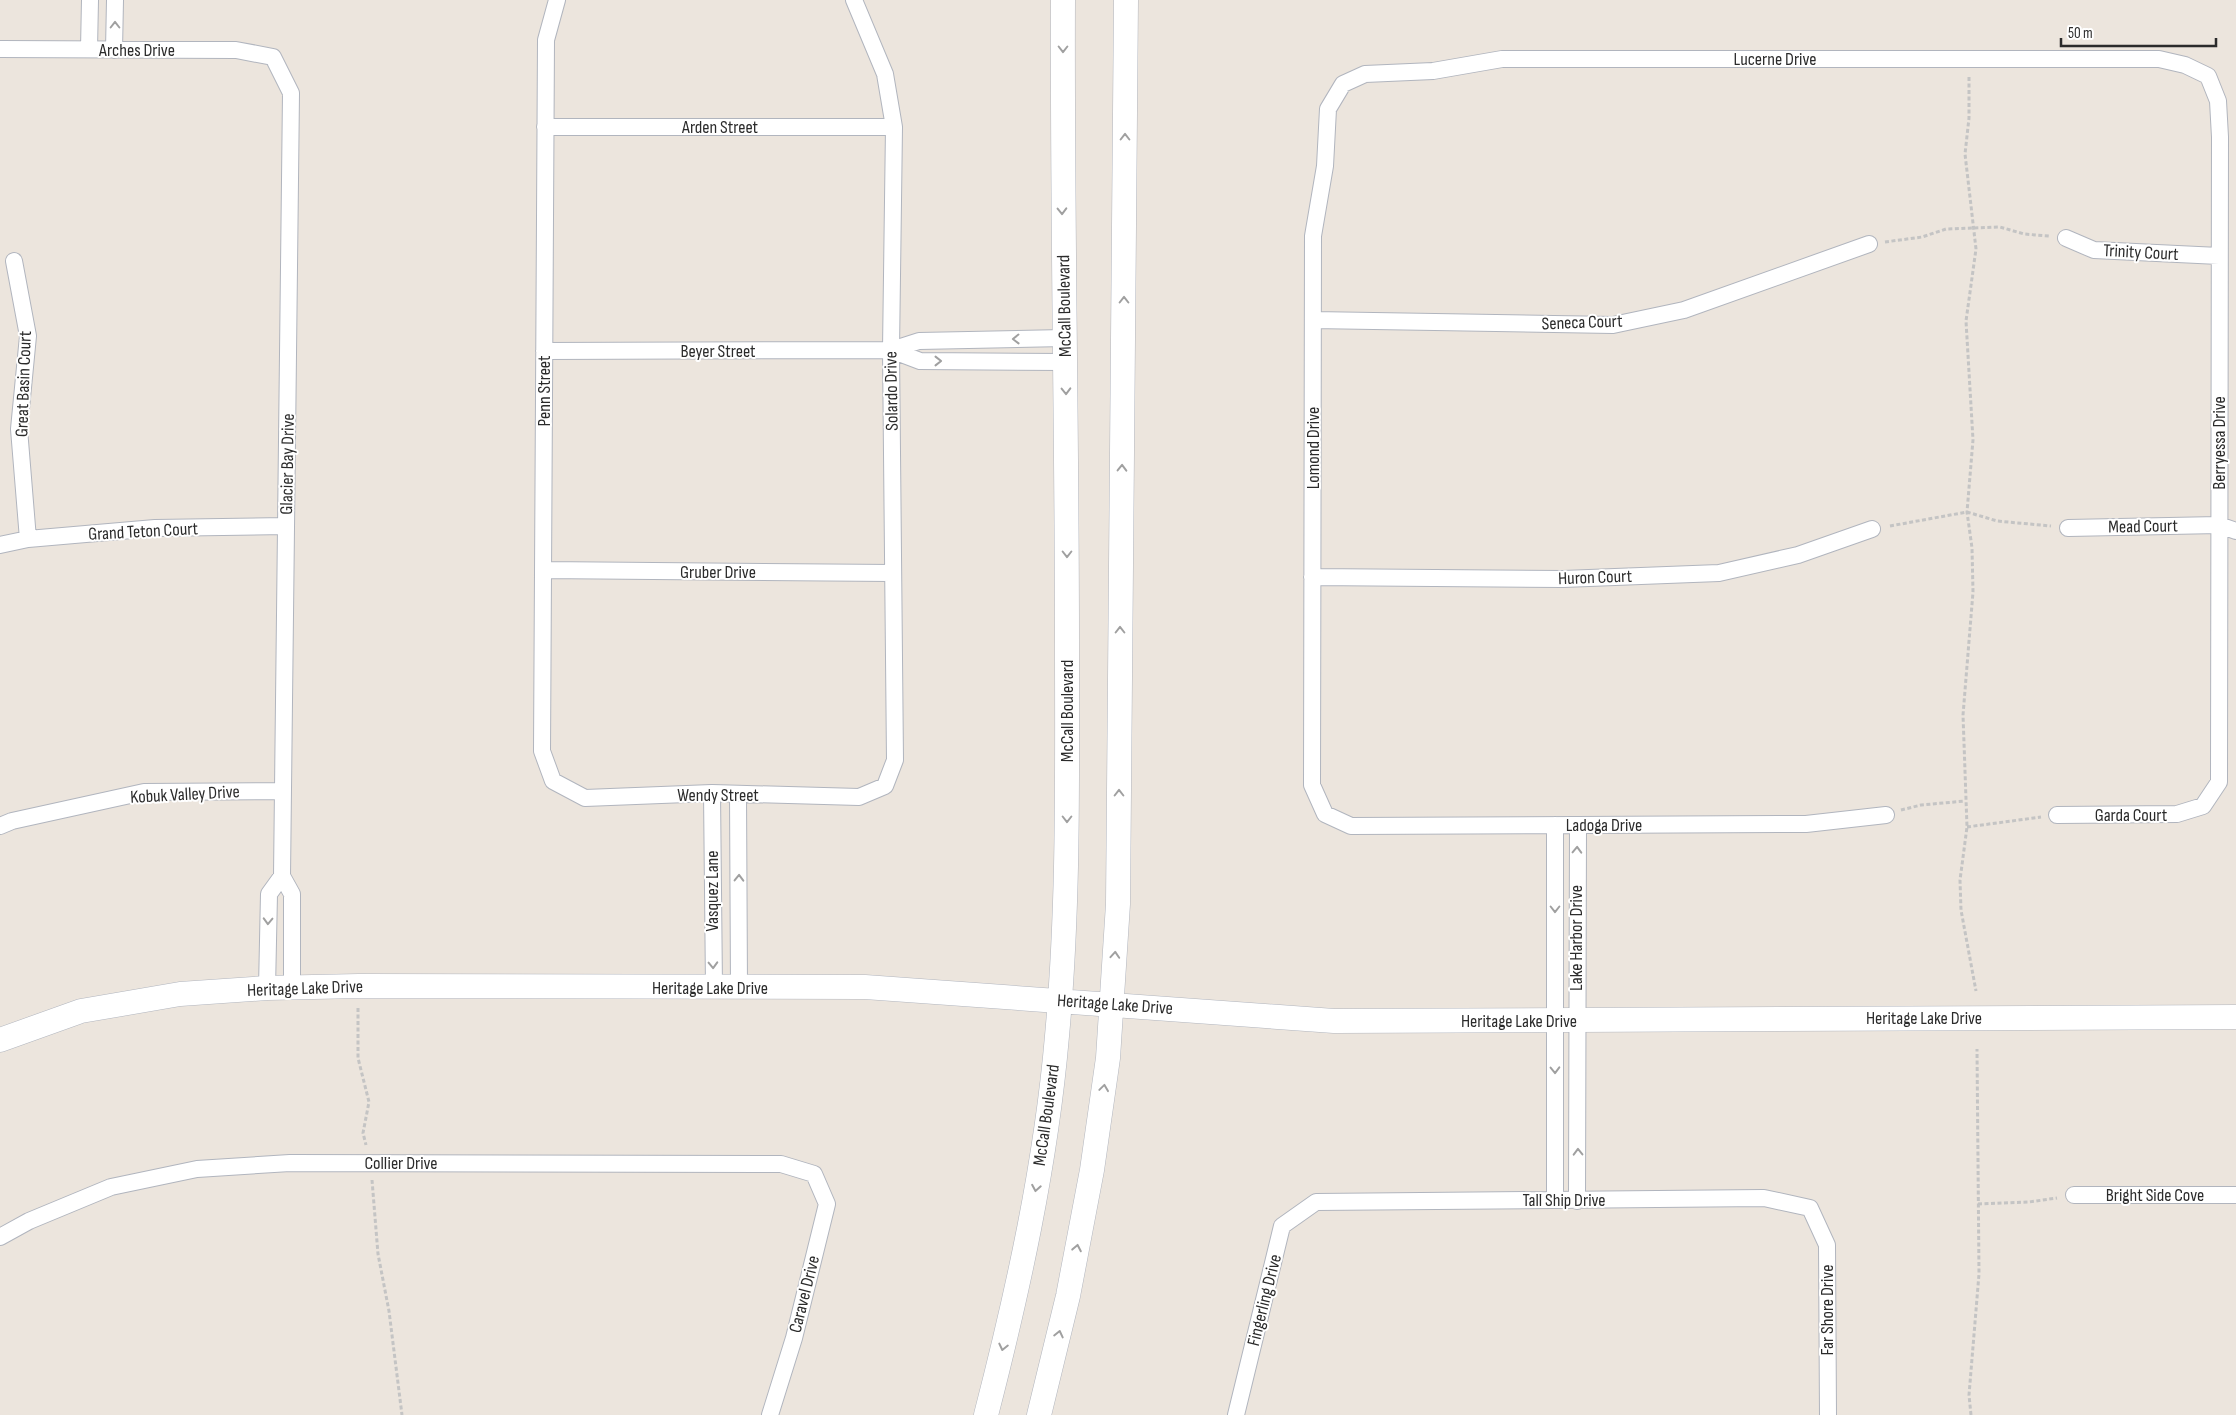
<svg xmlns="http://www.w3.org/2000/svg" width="2236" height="1415" font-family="'Sofia Sans Condensed',sans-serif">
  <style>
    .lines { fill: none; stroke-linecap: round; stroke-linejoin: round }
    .street-casing { stroke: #b1b5be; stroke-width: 18 }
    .secondary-casing { stroke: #b1b5be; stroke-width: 25 }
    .path { stroke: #c4c4c4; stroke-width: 3; stroke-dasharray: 4 2.5; stroke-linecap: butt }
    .street { stroke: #fff; stroke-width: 16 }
    .secondary { stroke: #fff; stroke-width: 24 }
    .oneway { stroke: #a0a0a0 }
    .labels { text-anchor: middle; stroke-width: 4; stroke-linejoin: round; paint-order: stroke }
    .street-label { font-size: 18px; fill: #2b2b2b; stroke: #fff }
  </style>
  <rect width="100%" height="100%" fill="#ece5dd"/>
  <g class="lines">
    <g class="street-casing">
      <path id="street" d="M557 0 546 40 542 751 553 781 585 798 712 793 859 797 885 786 895 760 891 350 894 127 885 74 854 0
        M0 49 236 50 273 57 291 93 282 876 292 894V987
        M89 49 90 0
        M114 50 115 0
        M545 127H894
        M2066 238 2094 250 2219 256
        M14 261 28 336 19 429 28 539
        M1313 320 1613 325 1684 310 1869 244
        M891 350 920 361 1065 362
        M544 351 891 350 919 341 1065 338
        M2068 528 2219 525 2236 531
        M0 545 28 539 155 528 286 526
        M543 570 893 573
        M1312 577 1563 579 1719 573 1798 555 1872 529
        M712 793 714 988
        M738 794 739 988
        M1886 815 1806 824 1351 826 1325 814 1312 785 1313 236 1325 166 1328 109 1343 84 1365 74 1433 71 1502 59H2159L2185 65 2208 76 2218 101 2220 137 2219 782 2203 806 2177 814 2057 815
        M1555 825V1200
        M0 826 12 821 144 792 283 791
        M267 988 269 894 282 876
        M2074 1195H2236
        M1577 1201 1578 825
        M0 1237 29 1221 111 1187 197 1169 290 1163 781 1164 814 1174 827 1204 794 1338 770 1415
        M1236 1415 1282 1226 1316 1202 1764 1198 1810 1208 1827 1245 1828 1415"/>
    </g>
    <g class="secondary-casing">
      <path id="secondary" d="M0 1040 81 1011 180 994 267 988 359 986 865 987 1334 1021 2236 1017
        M986 1415C1018 1291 1046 1164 1057 1036 1069 905 1067 774 1067 643 1067 429 1062 214 1063 0
        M1039 1415 1068 1296 1092 1170 1108 1058 1118 904 1126 0"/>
    </g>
    <path class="path" d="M1969 77V118L1965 154 1976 249 1966 321 1973 440 1967 512 1972 548 1973 592 1963 715 1967 827 1960 880 1961 910 1976 991
      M1885 242 1922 237 1946 229 1972 228 2000 227 2024 234 2049 236
      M1890 526 1967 512 1997 521 2051 526
      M1901 810 1921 805 1965 801
      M1967 827 2041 817
      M358 1008V1058L369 1102 363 1133 366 1145
      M372 1180 378 1254 389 1311 402 1415
      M1978 1204 2029 1202 2057 1198
      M1971 1415 1969 1395 1979 1274 1977 1049"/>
    <use href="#street" class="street"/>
    <use href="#secondary" class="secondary"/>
  </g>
  <defs><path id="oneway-chevron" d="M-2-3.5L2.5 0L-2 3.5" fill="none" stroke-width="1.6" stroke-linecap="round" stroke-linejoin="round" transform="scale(1.25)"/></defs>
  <g class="oneway">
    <use href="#oneway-chevron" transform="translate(115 25) rotate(-90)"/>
    <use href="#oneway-chevron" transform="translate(1063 49) rotate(90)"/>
    <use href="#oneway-chevron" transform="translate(1125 137) rotate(-90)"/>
    <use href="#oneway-chevron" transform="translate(1062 211) rotate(89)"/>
    <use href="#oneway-chevron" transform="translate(1124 300) rotate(-90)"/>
    <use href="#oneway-chevron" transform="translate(1016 339) rotate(179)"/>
    <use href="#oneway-chevron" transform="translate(938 361)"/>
    <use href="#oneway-chevron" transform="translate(1066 391) rotate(89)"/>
    <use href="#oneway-chevron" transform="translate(1122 468) rotate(-89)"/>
    <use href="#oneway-chevron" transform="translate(1067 554) rotate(90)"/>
    <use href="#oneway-chevron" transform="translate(1120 630) rotate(-90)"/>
    <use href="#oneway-chevron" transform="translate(1119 793) rotate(-90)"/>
    <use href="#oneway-chevron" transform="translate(1067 819) rotate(90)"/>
    <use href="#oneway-chevron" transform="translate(1577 850) rotate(-88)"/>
    <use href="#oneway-chevron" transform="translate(739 878) rotate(-89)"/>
    <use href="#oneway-chevron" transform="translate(1555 909) rotate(90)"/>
    <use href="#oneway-chevron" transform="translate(268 921) rotate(92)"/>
    <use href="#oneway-chevron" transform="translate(1115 955) rotate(-86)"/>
    <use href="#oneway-chevron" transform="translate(713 965) rotate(88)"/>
    <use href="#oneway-chevron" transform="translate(1555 1070) rotate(89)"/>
    <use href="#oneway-chevron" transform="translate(1104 1088) rotate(-82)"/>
    <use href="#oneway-chevron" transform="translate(1578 1152) rotate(-91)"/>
    <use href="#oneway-chevron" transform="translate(1036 1188) rotate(100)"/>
    <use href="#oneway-chevron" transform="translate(1077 1248) rotate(-79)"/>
    <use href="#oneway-chevron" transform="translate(1059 1334) rotate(-77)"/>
    <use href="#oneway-chevron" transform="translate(1003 1347) rotate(103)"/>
  </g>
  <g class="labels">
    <g class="street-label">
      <text x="137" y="56">Arches Drive</text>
      <text x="1775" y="65">Lucerne Drive</text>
      <text x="720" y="133">Arden Street</text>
      <text transform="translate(2141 252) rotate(3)" y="6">Trinity Court</text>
      <text transform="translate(1064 306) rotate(-91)" y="6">McCall Boulevard</text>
      <text transform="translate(1582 322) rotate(-2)" y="6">Seneca Court</text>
      <text x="718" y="357">Beyer Street</text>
      <text transform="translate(23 384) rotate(-88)" y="6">Great Basin Court</text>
      <text transform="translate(544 391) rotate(-90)" y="6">Penn Street</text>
      <text transform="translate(891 391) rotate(-91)" y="6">Solardo Drive</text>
      <text transform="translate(2219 443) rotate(-90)" y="6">Berryessa Drive</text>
      <text transform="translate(1313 448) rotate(-90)" y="6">Lomond Drive</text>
      <text transform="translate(287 464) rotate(-89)" y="6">Glacier Bay Drive</text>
      <text transform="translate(2143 526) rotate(-1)" y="6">Mead Court</text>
      <text transform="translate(143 531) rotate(-3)" y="6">Grand Teton Court</text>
      <text x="718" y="578">Gruber Drive</text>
      <text transform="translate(1595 577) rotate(-2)" y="6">Huron Court</text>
      <text transform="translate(1067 711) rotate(-90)" y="6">McCall Boulevard</text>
      <text transform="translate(185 794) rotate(-3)" y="6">Kobuk Valley Drive</text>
      <text x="718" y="801">Wendy Street</text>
      <text x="2131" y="821">Garda Court</text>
      <text x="1604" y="831">Ladoga Drive</text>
      <text transform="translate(712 891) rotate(-90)" y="6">Vasquez Lane</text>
      <text transform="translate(1576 938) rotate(-90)" y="6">Lake Harbor Drive</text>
      <text transform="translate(305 988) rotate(-2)" y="6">Heritage Lake Drive</text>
      <text x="710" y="994">Heritage Lake Drive</text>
      <text transform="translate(1115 1004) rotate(4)" y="6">Heritage Lake Drive</text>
      <text x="1924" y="1024">Heritage Lake Drive</text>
      <text x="1519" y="1027">Heritage Lake Drive</text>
      <text transform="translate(1046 1115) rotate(-82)" y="6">McCall Boulevard</text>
      <text x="401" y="1169">Collier Drive</text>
      <text x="2155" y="1201">Bright Side Cove</text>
      <text x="1564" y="1206">Tall Ship Drive</text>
      <text transform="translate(804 1294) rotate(-76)" y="6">Caravel Drive</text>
      <text transform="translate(1264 1300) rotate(-76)" y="6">Fingerling Drive</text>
      <text transform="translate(1827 1310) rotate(-90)" y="6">Far Shore Drive</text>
    </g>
  </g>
  <path d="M2061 38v8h155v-8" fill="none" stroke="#2b2b2b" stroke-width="2.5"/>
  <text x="2068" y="38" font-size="15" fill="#2b2b2b" stroke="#ffffff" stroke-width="4" paint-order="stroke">50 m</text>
</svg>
